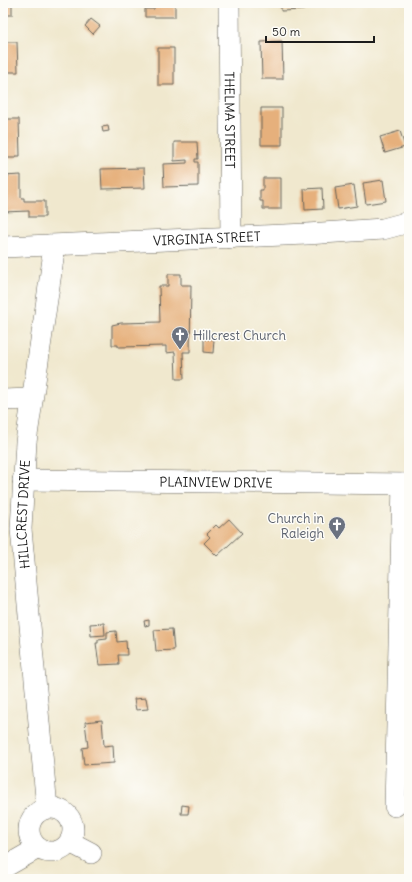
<svg xmlns="http://www.w3.org/2000/svg" width="412" height="882" font-family="Delius,sans-serif">
  <style>
    .building { fill: #e6b07b }
    .lines { fill: none; stroke-linecap: round; stroke-linejoin: round }
    .minor-casing { stroke: #66635a; stroke-width: 22 }
    .minor { stroke: #fff; stroke-width: 21 }
    .labels { text-anchor: middle; stroke-width: 3; stroke-linejoin: round; paint-order: stroke }
    .street-label { font-size: 13px; fill: #1c1c1c; stroke: #fdfcf7 }
    .worship-label { font-size: 13px; fill: #5b616d; stroke: #fdfcf7; text-anchor: start }
  </style>
  <rect width="100%" height="100%" fill="#fdfcf7"/>
  <filter id="ink" filterUnits="userSpaceOnUse"><feTurbulence type="fractalNoise" baseFrequency=".025" numOctaves="2"/><feDisplacementMap in="SourceGraphic" scale="8" xChannelSelector="R" yChannelSelector="G"/><feConvolveMatrix kernelMatrix="1 2 1 2 8 2 1 2 1" color-interpolation-filters="sRGB"/></filter>
  <filter id="wash" filterUnits="userSpaceOnUse"><feTurbulence type="fractalNoise" baseFrequency=".012" numOctaves="4" result="noise"/><feDisplacementMap in="SourceGraphic" scale="16" xChannelSelector="R" yChannelSelector="G"/><feGaussianBlur stdDeviation="0.9" result="paint"/><feColorMatrix in="noise" values="0 0 0 0 0 0 0 0 0 0 0 0 0 0 0 0 0 1.4 0 .05"/><feComposite in="paint" operator="in"/></filter>
  <g filter="url(#wash)">
    <rect width="100%" height="100%" fill="#f0e8ce"/>
    <g id="blocks">
      <path class="building" d="M3 3H12V15H3Z
        M154 3H175V17H145V9H154Z
        M281 3H303L304 10 281 11Z
        M91 19 100 26 93 34 85 26Z
        M282 41 283 79H262L261 42Z
        M3 42H17L18 72H3Z
        M158 48H174V85H158Z
        M261 108H282V145H261Z
        M3 119H19L20 156H16V158H3Z
        M108 126 109 131 103 132 102 127Z
        M400 131 405 147 385 153 380 137Z
        M174 142H197L198 159H195V162H198V186L164 187 163 164 187 163V160L174 161Z
        M144 168 145 188 102 189 101 169Z
        M21 175V198H24V201H45V217H29V211L3 212V176Z
        M263 178H281V209H263V201H260V190H263Z
        M383 180 386 201 366 204 363 183Z
        M354 185 357 206 338 209 335 188Z
        M322 188 323 209 305 210 304 189Z
        M168 274H181V285H191L190 352H183L184 379H176L175 352 166 353V346L118 347V345H112V325L121 323 160 322 159 286H168Z
        M204 339H214L213 353 204 352Z
        M229 519 242 533 217 556 204 543 210 537 207 534 216 525 219 528Z
        M149 620V625L145 626 144 621Z
        M104 623 105 635 91 636 90 624Z
        M172 629 174 650 156 651 154 630Z
        M116 631 117 642 126 641 127 655H118L119 664 99 665 96 643H98V640L107 639V632Z
        M146 698 148 709 136 710 134 699Z
        M102 720 104 746 113 745 114 763 84 765 82 748 88 747 85 722Z
        M182 805 189 806 188 814H181Z"/>
    </g>
  </g>
  <g filter="url(#ink)">
    <use href="#blocks" fill-opacity="0" stroke="#66635a" stroke-width="1"/>
    <g class="lines">
      <g class="minor-casing">
        <g id="minor">
          <path id="s1" d="M229 3 231 238"/>
          <path id="s2" d="M3 247 307 234 383 229 409 222"/>
          <path d="M3 400 31 399"/>
          <path id="s3" d="M23 480 409 484"/>
          <path d="M395 806 403 484"/>
          <circle cx="51" cy="830" r="22"/>
          <path id="s4" d="M47 808 21 529 26 442 53 259 50 245"/>
          <path d="M70 842 91 853"/>
          <path d="M3 868 38 848"/>
        </g>
      </g>
      <use href="#minor" class="minor"/>
    </g>
  </g>
  <defs>
    <g id="church-pin" transform="scale(0.9)"><path d="M0 17L-7.5 6A9.5 9.5 0 1 1 7.5 6Z" fill="#6b7280" stroke="#fdfcf7"/><path d="M-1.2-6h2.4v3.5h3.3v2.4h-3.3V6h-2.4V-.1h-3.3v-2.4h3.3Z" fill="#fff"/></g>
  </defs>
  <g fill-rule="evenodd">
    <use href="#church-pin" x="180" y="335"/>
    <use href="#church-pin" x="337" y="525"/>
  </g>
  <g class="labels">
    <g class="street-label">
      <text dy="5" stroke="none"><textPath href="#s1" startOffset="117">THELMA STREET</textPath></text>
      <text dy="5" stroke="none"><textPath href="#s2" startOffset="204">VIRGINIA STREET</textPath></text>
      <text dy="5" stroke="none"><textPath href="#s3" startOffset="193">PLAINVIEW DRIVE</textPath></text>
      <text dy="5" stroke="none"><textPath href="#s4" startOffset="295">HILLCREST DRIVE</textPath></text>
    </g>
    <g class="worship-label">
      <text x="193" y="340">Hillcrest Church</text>
      <text x="324" y="523" text-anchor="end">Church in<tspan x="324" dy="15">Raleigh</tspan></text>
    </g>
  </g>
  <rect width="412" height="882" fill="none" stroke="#fdfcf7" stroke-width="16"/>
  <path d="M266 36v6h108v-6" fill="none" stroke="#1c1c1c" stroke-width="2"/>
  <text x="272" y="36" font-size="12" fill="#1c1c1c" stroke="#fdfcf7" stroke-width="3" paint-order="stroke">50 m</text>
</svg>
